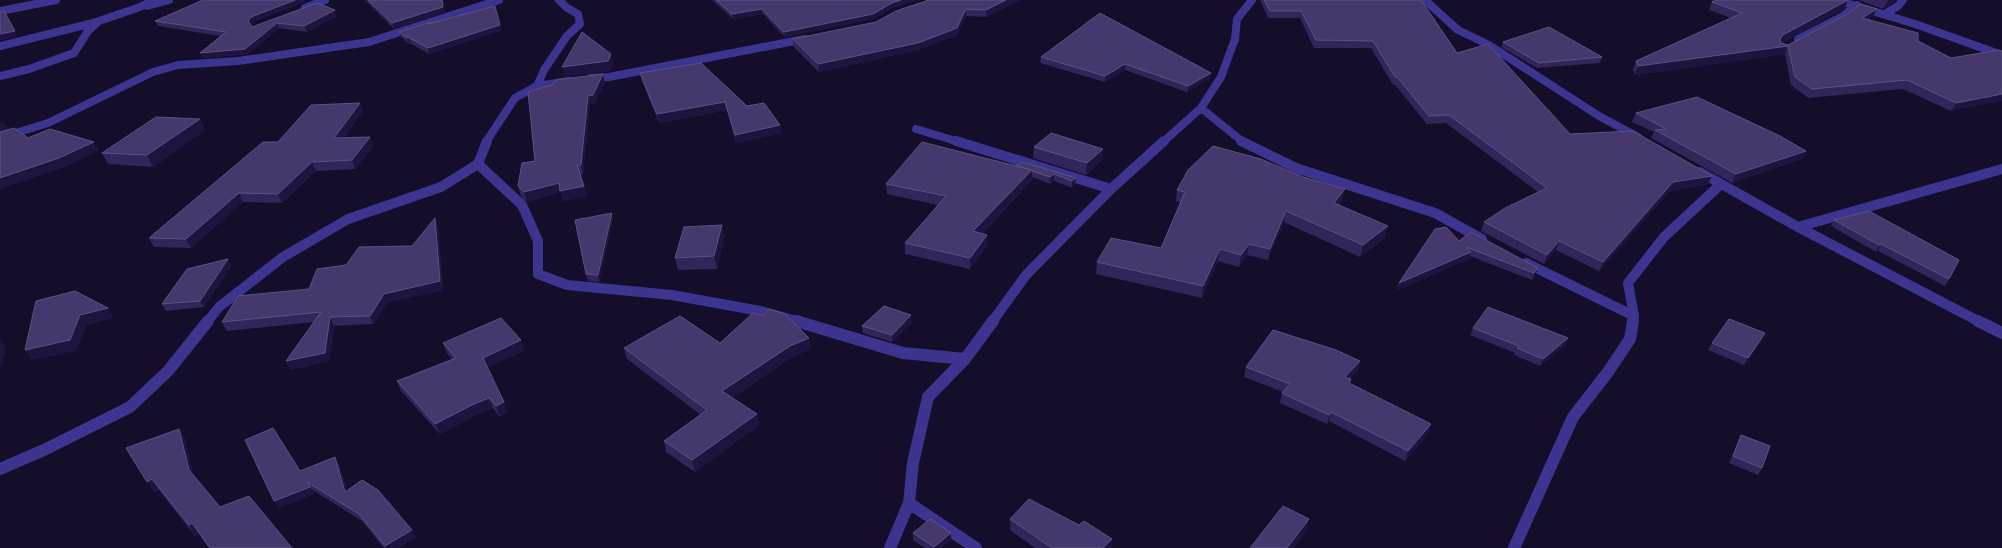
<svg xmlns="http://www.w3.org/2000/svg" width="2002" height="548" font-family="Lato,sans-serif">
  <style>
    .lines { fill: none; stroke-linecap: round; stroke-linejoin: round }
    .minor-far2 { stroke: #3c348f; stroke-width: 8 }
    .minor-far1 { stroke: #3c348f; stroke-width: 10 }
    .minor { stroke: #3c348f; stroke-width: 12 }
    .wall { fill: #33255a }
    .shaded-wall { fill: #1f1440 }
    .building { fill: #45386c; stroke: #5d5183 }
  </style>
  <rect width="100%" height="100%" fill="#140e2b"/>
  <g class="lines">
    <path class="minor-far2" d="M1425 0 1458 30 1489 45 1599 116 1638 137
      M1836 0 1915 24 2002 55
      M147 6 169 0
      M305 8 325 0
      M0 11 56 0
      M1885 14 1898 6 1903 0
      M1798 39 1843 16 1857 5
      M0 46 97 22
      M0 76 29 69 74 53 88 31 99 21 140 7 154 0
      M591 78 609 77 805 39
      M537 86 569 81
      M1201 108 1243 142
      M916 129 959 142
      M0 138 48 123 153 72 178 65 238 61 369 42 499 0
      M486 142 515 98 537 86 544 70 567 36 580 24 578 14 567 8 559 0
      M1163 142 1201 108 1221 77 1235 39 1237 19 1252 0"/>
    <path class="minor-far1" d="M487 141 478 164 522 205 538 241V274L567 285 672 295 760 311 800 322
      M956 141 1111 189
      M1241 141 1296 168 1435 213 1482 239
      M1700 172 1798 227 1980 322
      M1798 227 2002 169
      M1526 263 1634 316
      M207 322 219 307 283 257 348 219 441 187 478 164
      M992 322 1026 275 1111 189 1164 141
      M1633 322 1634 316 1628 283 1664 237 1721 184"/>
    <path class="minor" d="M796 321 903 353 965 359
      M1978 321 2002 333
      M0 469 46 449 130 407 168 371 208 321
      M909 503 976 548
      M890 548 909 503 913 463 928 397 965 359 993 321
      M1514 548 1573 417 1608 372 1630 339 1633 321"/>
  </g>
  <path class="wall" d="M203 0H304V2L253 22 251 25 252 27 317 3 337 16 307 32 279 28 248 54 202 58 220 36 158 26 155 21Z
    M365 0H443L445 12 394 29Z
    M712 0H916L892 8 873 19 785 37 763 14 733 19Z
    M1020 0 986 17 966 16 957 35 918 50 819 72 793 46V39Z
    M1260 0H1421L1457 53 1570 134 1712 176 1708 184 1670 191 1599 271 1556 250 1544 264 1481 231 1484 222 1538 192 1446 123 1427 124 1395 85H1393L1371 48H1314L1300 18H1268Z
    M1710 0H1847L1845 8 1781 43 1788 45 1873 17 1868 20 1918 41 1951 58 1999 50 1951 111 1903 89 1808 98 1791 85 1785 54 1635 75 1633 70 1636 61 1731 18 1709 10 1712 2 1714 1Z
    M1858 0H1896L1883 9Z
    M1100 13 1211 73 1210 78 1187 92 1125 70 1105 82 1040 63 1041 57Z
    M432 23 502 30 429 54 410 43 409 44 401 37 399 32Z
    M1503 42 1602 57 1600 63 1537 68 1501 47Z
    M640 73 747 106 781 133 736 143 727 110 659 123 642 81Z
    M605 83 595 103 590 104 583 174 580 175 587 196 563 201 561 192 527 202 521 196 518 186Z
    M360 103 363 111 344 138 373 146 355 169 316 171 282 203 243 202 191 248 154 247 149 238 278 142Z
    M1636 113 1802 159 1732 183 1651 138 1654 132 1632 122Z
    M200 119 205 130 153 167 108 164 102 153Z
    M1034 147 1103 149 1102 160 1086 175 1033 158Z
    M1016 166 1076 178 1075 184 1072 188 1054 181 1050 184 1032 177V180L982 234 987 246 970 269 905 254V243L938 205 887 194 886 184Z
    M1177 190 1342 200 1339 205 1385 238 1360 257 1284 222 1268 260 1247 255 1239 267 1218 261 1202 298 1096 274 1097 262 1161 248 1181 202 1176 201Z
    M613 219 599 282 588 281 586 274Z
    M1834 220 1949 279 1945 286 1878 251 1876 252 1831 226Z
    M722 225 724 237 717 269 678 270 675 258Z
    M438 226 443 290 388 302 373 324 334 326 329 361 291 370 286 361 314 322 227 331 222 322 309 289 346 265 412 246Z
    M1471 232 1536 274 1532 280 1470 256 1469 259 1397 290 1399 283Z
    M231 266 204 307 166 311 162 304Z
    M912 322 892 342 863 333 862 326Z
    M1473 328 1568 338 1565 345 1540 366 1514 355 1515 353 1470 335Z
    M1765 333 1762 340 1744 365 1708 350 1712 343Z
    M809 338 810 349 792 357 732 398 757 414 759 425 695 472 666 452 664 441 701 415 627 359 624 348 720 343Z
    M443 343 524 351 487 367 508 412 500 417 493 408 478 414 440 434 401 391 397 381 453 360 447 353Z
    M1360 361 1358 370 1349 379H1351L1350 384 1428 434 1405 461 1329 421 1327 424 1280 403 1282 393 1283 392 1244 377 1246 367Z
    M179 429 185 439 194 477 220 507 292 548H209L199 534 195 536 159 490 154 492 126 448Z
    M1741 435 1762 468 1758 475 1729 463Z
    M339 464 347 491 416 537 397 548H384L362 521 311 489 314 494 278 508 300 471Z
    M1010 519 1079 525 1112 539V548H1035L1010 530Z
    M913 533H951V540L941 548H925L913 540Z"/>
  <path class="shaded-wall" d="M295 0H304V2L253 22 250 27 248 21 251 17Z
    M442 0H443L445 12 394 29 392 23Z
    M901 0H916L892 8 873 19 785 37 784 32Z
    M1006 0H1020L986 17V10Z
    M1848 0 1845 8 1780 43V39L1783 35Z
    M1889 0H1896L1883 9 1887 1Z
    M762 9 763 14 733 19 732 14Z
    M966 9V16L957 35 918 50 819 72 818 64Z
    M1877 9 1873 17 1858 26 1862 18Z
    M335 10 337 16 307 32 304 26Z
    M277 23 279 28 248 54 202 58 200 53Z
    M500 25 502 30 429 54 428 48Z
    M15 31 18 36 0 41V34Z
    M408 37 410 43 409 44 407 38Z
    M1788 46 1785 54 1635 75 1638 66Z
    M611 54 613 65 610 71 565 77 562 67Z
    M1125 64V70L1105 82V76Z
    M1211 73 1210 78 1187 92 1188 86Z
    M603 74 605 83 595 103 590 104 583 174 581 165 588 96Z
    M2002 94V101L1951 111 1956 103Z
    M725 102 727 110 659 123 657 114Z
    M360 103 363 111 338 146 334 138Z
    M200 119 205 130 153 167 147 155Z
    M3 121 8 130 0 133V122Z
    M780 125 781 133 736 143 735 135Z
    M370 137 373 146 355 169 352 160Z
    M94 142 99 151 65 167 0 189V178Z
    M1103 149 1102 160 1086 175 1087 163Z
    M1806 151 1802 159 1732 183 1736 174Z
    M312 162 316 171 282 203 278 194Z
    M1032 170V180L973 243V231Z
    M1054 174V181L1050 184V177Z
    M1712 176 1708 184 1670 191 1599 271 1603 262 1673 182Z
    M1076 178 1075 184 1072 188V181Z
    M559 183 584 186 587 196 563 201 561 192 527 202 524 192Z
    M1345 189 1342 200 1332 214 1334 203Z
    M239 193 243 202 191 248 186 239Z
    M1286 211 1284 222 1268 260 1270 249Z
    M612 213 613 219 599 282 598 275Z
    M435 218 438 226 443 290 388 302 373 324 370 316Z
    M722 225 724 237 717 269 714 256Z
    M1388 226 1385 238 1360 257 1363 245Z
    M987 235V246L970 269V258Z
    M1559 241 1556 250 1544 264 1547 255Z
    M1249 244 1247 255 1239 267 1241 255Z
    M1881 244 1878 251 1876 252 1879 245Z
    M1220 249 1218 261 1202 298 1203 286Z
    M1471 252 1469 259 1397 290 1399 283Z
    M228 259 231 266 204 307 200 301Z
    M1538 268 1536 274 1532 280 1534 273Z
    M108 308 114 318 87 325 76 351 32 360 25 350 80 315Z
    M911 315 912 322 892 342V335Z
    M330 317 334 326 329 361 291 370 286 361Z
    M1765 333 1762 340 1744 365 1748 358Z
    M809 338 810 349 792 357 724 403 722 391 790 346Z
    M1568 338 1565 345 1540 366 1543 359Z
    M0 339 6 348 0 369Z
    M521 340 524 351 486 368 483 358Z
    M1360 361 1358 370 1342 386 1345 377Z
    M489 398 493 408 478 414 440 434 435 424 474 404Z
    M504 402 508 412 500 417 496 406Z
    M1331 412 1329 421 1327 424 1329 415Z
    M757 414 759 425 695 472 692 460Z
    M1431 424 1428 434 1405 461 1408 451Z
    M179 429 185 439 195 481 189 470Z
    M335 457 339 464 349 499 345 492Z
    M152 479 159 490 154 492 147 482Z
    M310 487 314 494 278 508 274 501Z
    M1309 519 1305 533 1294 548H1287Z
    M192 523 199 534 195 536 189 525Z
    M412 530 416 537 397 548H386L385 546Z
    M951 533V540L941 548H934V547Z
    M1112 539V548H1103Z"/>
  <path class="building" d="M203 0H295L251 17 248 21 252 27 317 3 335 10 304 26 277 23 245 49 200 53 226 32 155 21Z
    M368 0H442L443 7 392 23Z
    M716 0H901L892 3 873 14 784 32 762 9 732 14Z
    M929 0H1006L986 10 966 9 957 28 918 43 818 64 793 39 876 22 896 11Z
    M1264 0H1421L1457 53 1488 44 1570 134 1633 131 1712 176 1673 182 1603 262 1559 241 1547 255 1484 222 1505 208 1547 188 1449 115 1429 116 1397 77H1395L1373 41 1316 40 1301 11H1270Z
    M1718 0H1848L1783 35 1780 39 1781 43 1788 45 1849 13 1860 4 1877 9 1862 18 1918 33V41L1951 58 1999 50 2002 51V94L1956 103 1907 80 1812 89 1795 77 1788 46 1638 66 1636 61 1742 13 1712 2Z
    M495 6 500 25 428 48 408 37 407 38 399 32 431 22 428 24Z
    M4 11 15 31 0 34V12Z
    M1100 13 1211 73 1188 86 1125 64 1105 76 1041 57Z
    M1549 27 1602 57 1539 63 1503 42Z
    M582 32 611 54 608 61 562 67Z
    M701 63 747 106 764 103 780 125 735 135 725 102 657 114 640 73Z
    M603 74 593 95 588 96 581 165H577L584 186 560 191 559 183 524 192 518 186 522 163 535 161 528 92 554 84 556 80Z
    M1697 97 1780 136 1806 151 1736 174 1655 130 1666 129 1636 113Z
    M360 103 334 138 370 137 352 160 312 162 278 194 239 193 186 239 149 238 263 142H278L311 105Z
    M156 117 200 119 147 155 102 153Z
    M14 128 28 138 50 129 94 142 59 158 0 178V132Z
    M1051 133 1103 149 1087 163 1034 147Z
    M922 142 1032 170 973 231 987 235 970 258 905 243 946 196 886 184Z
    M1213 146 1261 159 1303 177 1345 189 1334 203 1388 226 1363 245 1286 211 1270 249 1249 244 1241 255 1220 249 1203 286 1097 262 1111 238 1161 248 1185 192 1177 190 1188 170Z
    M1022 162 1076 178 1072 181 1054 174 1050 177 1032 171V170L1016 166Z
    M1869 211 1959 260 1949 279 1881 244 1879 245 1834 220Z
    M612 213 598 275 586 274 575 220Z
    M435 218 440 281 384 294 370 316 330 317 325 353 286 361 321 312 222 322 238 296 309 289 317 269 346 265 359 247 412 246Z
    M722 225 714 256 675 258 684 227Z
    M1446 227 1459 241 1471 232 1538 268 1534 273 1466 247 1471 252 1399 283 1435 229Z
    M228 259 200 301 162 304 187 269Z
    M75 291 108 308 80 315 70 340 25 350 36 301Z
    M884 306 911 315 892 335 862 326Z
    M1488 307 1568 338 1543 359 1517 348 1519 346 1473 328Z
    M769 309 785 314 809 338 790 346 722 391 757 414 692 460 664 441 707 410 624 348 680 316 720 343 753 313 763 316Z
    M501 318 521 340 483 358 504 402 496 406 489 398 474 404 435 424 397 381 456 358 443 343Z
    M1729 319 1765 333 1748 358 1712 343Z
    M1273 330 1336 350 1360 361 1345 377 1351 379 1349 383 1431 424 1408 451 1331 412 1329 415 1282 393 1290 384 1246 367Z
    M273 428 300 471 335 457 345 492 362 480 378 490 412 530 385 546 359 514 307 482 310 487 274 501 245 440Z
    M179 429 189 470 220 507 249 496 292 548H210L192 523 189 525 152 479 147 482 126 448Z
    M1741 435 1770 446 1762 468 1733 456Z
    M1029 499 1079 525 1084 521 1112 539 1103 548H1052L1010 519Z
    M1283 506 1309 519 1287 548H1250Z
    M930 519 951 533 934 547 913 533Z"/>
</svg>
